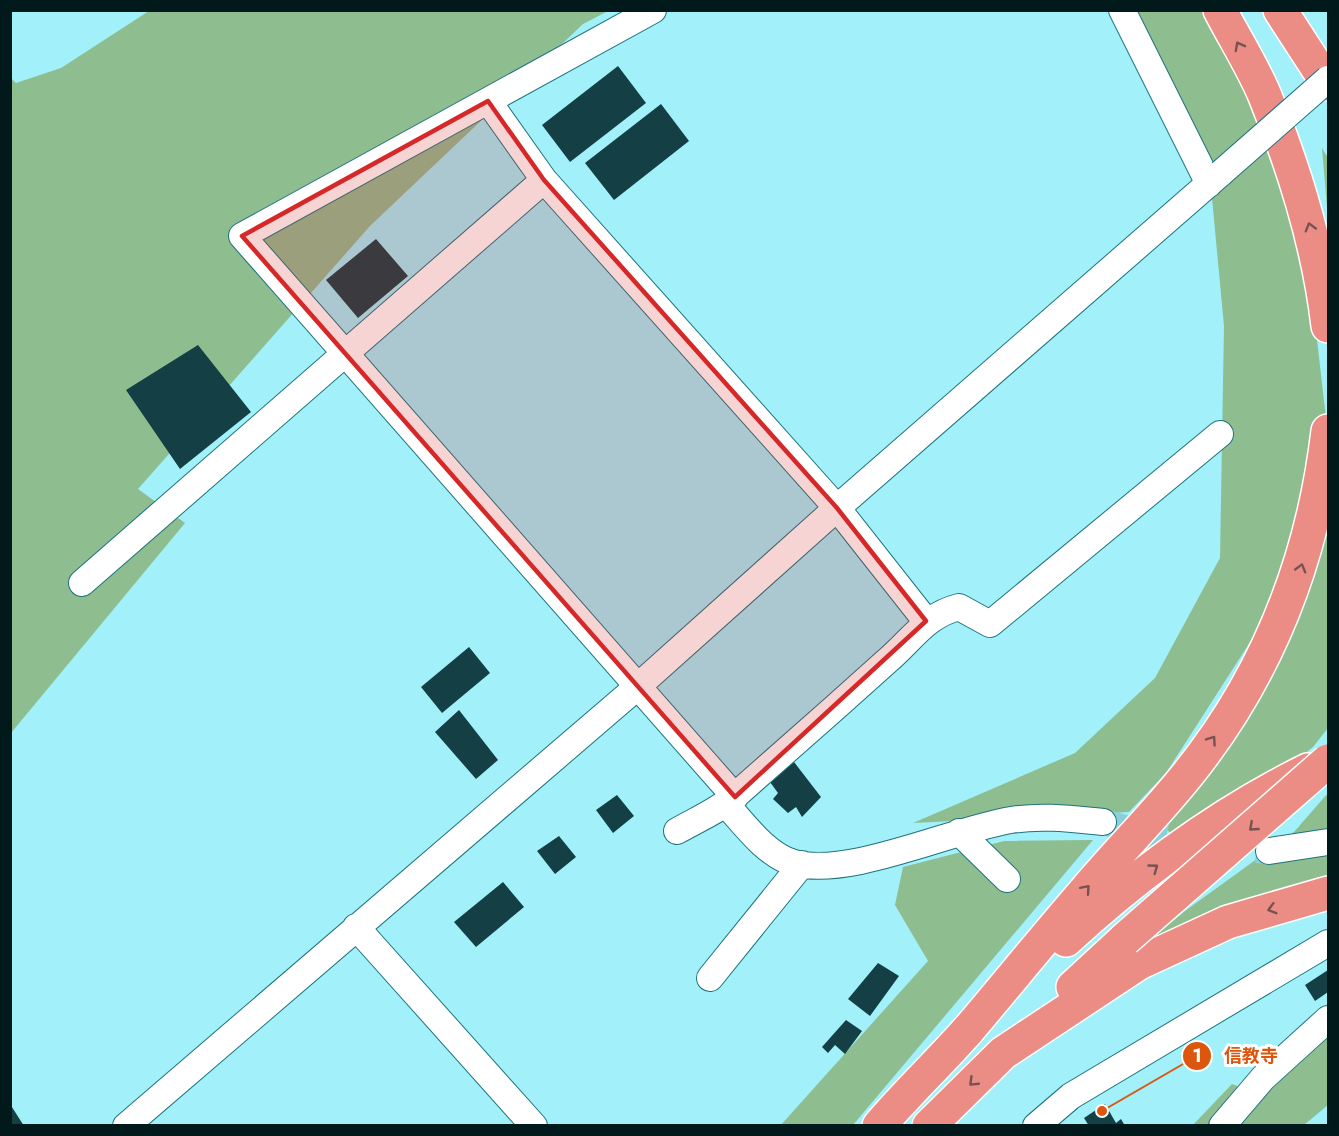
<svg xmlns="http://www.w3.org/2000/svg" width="1339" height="1136" font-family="Jost,'Noto Sans JP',sans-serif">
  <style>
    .green { fill: #8ebd90 }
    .building { fill: #143f44 }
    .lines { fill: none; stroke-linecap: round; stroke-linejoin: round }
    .minor-tunnel { stroke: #89d0d9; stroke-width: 26; stroke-dasharray: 26 13; stroke-linecap: butt }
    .minor-casing { stroke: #1e737c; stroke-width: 28 }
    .highway-casing { stroke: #fff; stroke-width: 36 }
    .minor { stroke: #fff; stroke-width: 26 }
    .highway { stroke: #eb8d85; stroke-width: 33 }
    .minor-bridge-casing { stroke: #1e737c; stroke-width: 28; stroke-linecap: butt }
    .highway-bridge-casing { stroke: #fff; stroke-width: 36; stroke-linecap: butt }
    .minor-bridge { stroke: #fff; stroke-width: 26 }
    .highway-bridge { stroke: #eb8d85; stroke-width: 33 }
    .oneway { stroke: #765350 }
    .marked { fill: #d62828; fill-opacity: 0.2; stroke: #d62828; stroke-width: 4.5; stroke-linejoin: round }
    .leader { fill: none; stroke: #dc560d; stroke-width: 2 }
    .callout-dot { fill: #dc560d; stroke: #fff; stroke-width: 2 }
    .mark-label { font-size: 18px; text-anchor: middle; font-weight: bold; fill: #fff }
    .callout-label { font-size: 18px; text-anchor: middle; font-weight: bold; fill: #dc560d; stroke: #fff; stroke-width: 6; stroke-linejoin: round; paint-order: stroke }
  </style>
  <rect width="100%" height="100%" fill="#a1f0fa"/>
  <path class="green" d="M149 11H608L583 24 370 226 138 489 185 523 11 733 10 77 16 83 61 68Z
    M1136 11H1209L1264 107 1307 252 1328 436 1279 597 1166 773 1129 812 913 823 1075 753 1155 678 1220 558 1224 326 1208 155Z
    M1322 148 1328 158V219Z
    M1328 499V728L1313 747 1263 787 1170 833 1160 821Z
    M1328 793V885L1149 940 1185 911 1294 832Z
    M1093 840 853 1125 780 1126 928 961 895 905 903 867 1004 841Z
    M1328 1035V1105L1304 1125 1192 1126 1232 1084 1252 1091Z"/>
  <path class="building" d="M618 66 646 103 570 162 542 125Z
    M661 104 689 141 614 200 585 163Z
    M376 239 408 276 358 318 326 280Z
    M198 345 251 412 180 469 126 390Z
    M469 647 490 673 442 713 421 687Z
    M459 710 498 760 476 779 435 732Z
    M794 762 821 797 802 817 796 807 788 813 773 799 778 793 770 782Z
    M617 795 634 816 613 833 596 810Z
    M559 836 576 857 555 874 537 851Z
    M503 882 524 907 476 947 454 922Z
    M878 963 899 976 870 1016 848 999Z
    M1328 970V992L1315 1001 1305 985Z
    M846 1020 862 1031 845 1054 835 1045 828 1053 822 1047Z
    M10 1104 24 1126H10Z
    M1105 1104 1116 1123 1121 1119 1125 1126H1089L1084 1118Z"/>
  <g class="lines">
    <path class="minor-tunnel" d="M1103 822C1161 838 1208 847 1269 851"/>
    <g class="minor-casing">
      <path id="minor" d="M653 10 242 236 735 797 725 803C744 824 766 855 794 863 849 878 951 830 1011 820 1042 815 1072 819 1103 822
        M1122 10 1209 184
        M488 101 544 180 837 508 926 621
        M82 583 544 180
        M677 831C696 820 720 810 736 795 786 751 837 706 887 661 912 640 926 615 959 607L990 624 1220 434
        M959 832 1007 879
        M1269 851 1328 842
        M356 927 534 1126
        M710 978 802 864
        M126 1126 636 688 837 508 1221 173
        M1036 1126 1071 1096 1328 943
        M1222 1126 1263 1078 1328 1019"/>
    </g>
    <g class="highway-casing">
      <path id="highway" d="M1220 10C1235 39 1253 67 1265 96 1295 170 1319 247 1328 326
        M1280 10 1328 84
        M1066 940C1138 874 1221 813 1308 770
        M1073 987 1125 939
        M879 1126C908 1092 940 1062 969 1029 1008 983 1046 936 1086 890 1119 851 1156 814 1188 774 1269 673 1313 559 1328 431
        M929 1126 1003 1053 1139 963 1228 922 1328 893"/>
    </g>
    <use href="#minor" class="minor"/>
    <use href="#highway" class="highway"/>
    <g class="minor-bridge-casing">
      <path id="minor-bridge" d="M1221 173 1328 79"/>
    </g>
    <g class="highway-bridge-casing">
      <path id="highway-bridge" d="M1125 939 1328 761"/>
    </g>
    <use href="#minor-bridge" class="minor-bridge"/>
    <use href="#highway-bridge" class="highway-bridge"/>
  </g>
  <defs><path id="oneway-chevron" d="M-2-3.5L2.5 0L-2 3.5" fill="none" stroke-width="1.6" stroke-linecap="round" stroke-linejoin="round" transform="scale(1.5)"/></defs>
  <g class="oneway">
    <use href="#oneway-chevron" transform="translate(1239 46) rotate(-118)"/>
    <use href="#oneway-chevron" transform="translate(1310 227) rotate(-106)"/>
    <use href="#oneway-chevron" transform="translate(1301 568) rotate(-74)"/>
    <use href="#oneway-chevron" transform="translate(1212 740) rotate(-55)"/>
    <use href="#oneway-chevron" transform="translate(1253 827) rotate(139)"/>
    <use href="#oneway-chevron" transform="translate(1154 868) rotate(-36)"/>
    <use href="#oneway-chevron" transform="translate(1086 889) rotate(-49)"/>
    <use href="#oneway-chevron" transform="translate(1272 909) rotate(164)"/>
    <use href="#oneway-chevron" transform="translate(973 1082) rotate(136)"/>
  </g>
  <path class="marked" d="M488 101 544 180 837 508 926 621 735 797 242 236Z"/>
  <path class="leader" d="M1102 1111L1197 1056"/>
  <g class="callout-dot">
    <circle cx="1102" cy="1111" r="6"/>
    <circle cx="1197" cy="1056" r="15"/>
  </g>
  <g class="mark-label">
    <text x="1197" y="1062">1</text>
  </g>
  <g class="callout-label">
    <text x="1251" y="1062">信教寺</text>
  </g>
  <rect width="1339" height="1136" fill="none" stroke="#02191c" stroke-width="24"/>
</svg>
